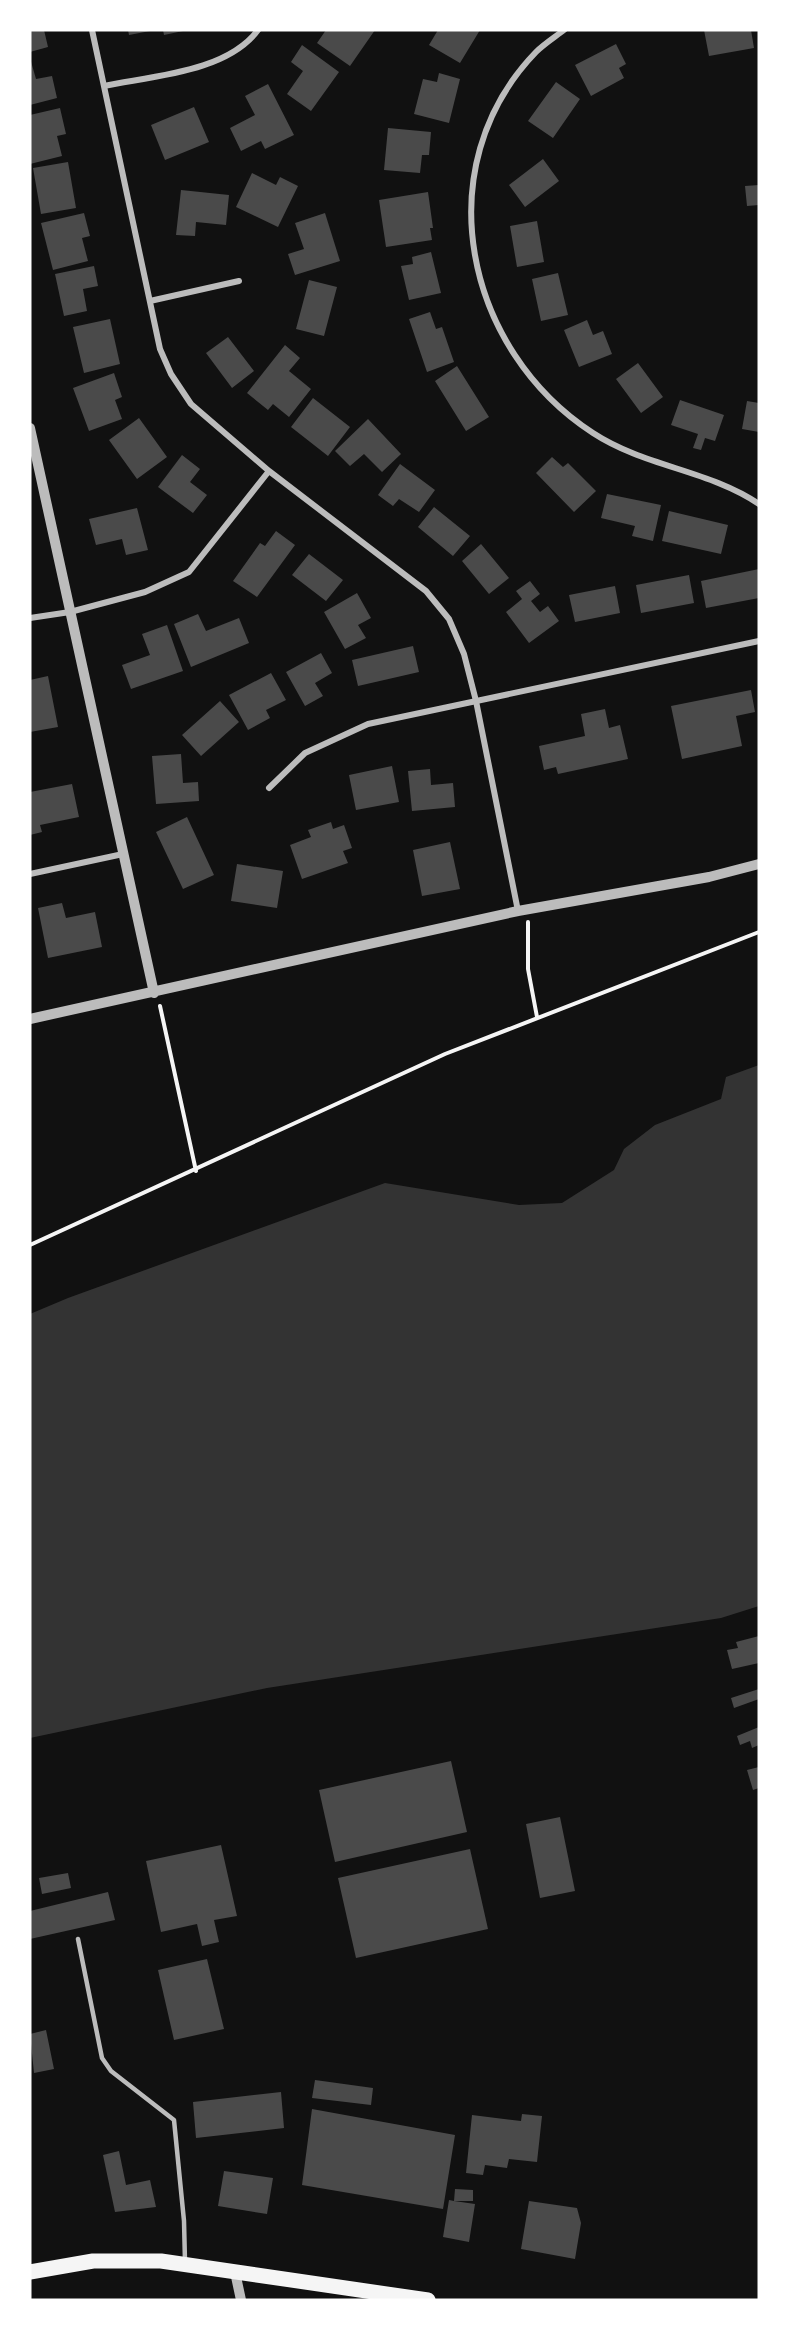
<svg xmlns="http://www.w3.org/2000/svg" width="789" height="2330" font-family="'Roboto Condensed',sans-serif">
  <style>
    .water { fill: #333 }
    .building { fill: #4a4a4a }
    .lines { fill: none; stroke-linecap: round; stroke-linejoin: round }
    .path { stroke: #f5f5f5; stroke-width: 4 }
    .service { stroke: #bcbcbc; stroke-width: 4.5 }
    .minor { stroke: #bcbcbc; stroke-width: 6 }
    .tertiary { stroke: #bcbcbc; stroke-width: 10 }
    .primary { stroke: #f5f5f5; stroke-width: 15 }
  </style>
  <rect width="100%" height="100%" fill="#111"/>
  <path class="water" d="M759 1065V1606L721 1618 267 1688 30 1738V1314L68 1298 385 1183 519 1205 562 1203 614 1170 624 1149 655 1125 721 1099 726 1077Z"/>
  <path class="building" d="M30 30H44L48 47 30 52Z
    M128 30H150V31L129 35Z
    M163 30H183V31L164 35Z
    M326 30H375L350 66 317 43Z
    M438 30H480L460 63 429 45Z
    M704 30H751L754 48 709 56Z
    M616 44 626 64 619 68 624 78 591 96 575 65Z
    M302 45 339 72 311 111 287 94 303 71 291 62Z
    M30 58 36 79 52 76 57 98 30 105Z
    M439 73 460 79 449 123 414 114 423 79 437 82Z
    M556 82 580 99 553 138 528 121Z
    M268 84 294 135 265 149 261 141 241 151 230 128 255 115 245 96Z
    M194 107 209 142 165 160 151 125Z
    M60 108 66 134 57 136 62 156 30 164V115Z
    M388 128 431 132 429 155H422L420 173 384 170Z
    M543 159 559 181 525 207 509 185Z
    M68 162 76 208 41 214 33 168Z
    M252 173 276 185 280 177 298 186 278 227 236 207Z
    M759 185V205L747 206 745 186Z
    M181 190 229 195 226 225 196 222 195 236 176 235Z
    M428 192 433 228H430L432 240 386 247 379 200Z
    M84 213 90 236 82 238 88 261 53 270 41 223Z
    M325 213 340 261 295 275 288 254 304 249 295 223Z
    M537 221 544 262 517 267 510 226Z
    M431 252 441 293 409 300 401 266 413 264 412 257Z
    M94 266 98 286 83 289 87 311 64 316 55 274Z
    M558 273 568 315 541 321 532 279Z
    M309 280 337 287 324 336 296 329Z
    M430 312 436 329 442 327 454 362 427 372 409 319Z
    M110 319 120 364 84 373 73 327Z
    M587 320 593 335 603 331 612 354 579 367 564 330Z
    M228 337 254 371 232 388 206 353Z
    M285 345 300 358 289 371 311 389 289 417 273 404 268 410 247 393Z
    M638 363 663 397 641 413 616 379Z
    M457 366 489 417 466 431 435 381Z
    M114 373 122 397 115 400 122 419 89 431 73 388Z
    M313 398 350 427 328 456 291 427Z
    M680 400 724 415 715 441 705 438 701 450 693 448 698 434 671 425Z
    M747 401 759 403V432L742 429Z
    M139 418 167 457 137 479 109 440Z
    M368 419 401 454 382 472 364 454 350 466 335 451Z
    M182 455 200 469 190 482 207 495 193 513 158 487Z
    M552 457 563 467 568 463 596 491 574 512 536 473Z
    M400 464 435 490 419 512 399 499 393 506 378 495Z
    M607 494 661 505 653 541 632 536 635 526 601 518Z
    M434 507 470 536 453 556 418 527Z
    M137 508 148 550 126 555 122 539 96 545 89 519Z
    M669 511 728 525 721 554 662 541Z
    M276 531 295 545 257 597 233 581 260 543 265 546Z
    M481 544 509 578 489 594 462 561Z
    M309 554 343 580 326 601 292 575Z
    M759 569V598L706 608 701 581Z
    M689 575 694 603 641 613 636 585Z
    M530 581 540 594 531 601 540 612 548 606 559 621 529 643 506 612 522 599 516 591Z
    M615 586 620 613 575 622 569 595Z
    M357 593 371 618 358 625 366 638 345 649 324 612Z
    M198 614 206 631 239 618 249 643 191 667 174 624Z
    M167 625 183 671 131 689 122 665 150 655 142 634Z
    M413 646 419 672 358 686 352 660Z
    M321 653 332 673 315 683 323 696 305 706 286 672Z
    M271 673 286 700 266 710 270 718 248 730 229 695Z
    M48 676 58 727 30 732V680Z
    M751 690 755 712 736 716 742 746 682 759 671 706Z
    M220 701 239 722 201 756 182 735Z
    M605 709 609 728 620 725 628 759 558 774 556 767 544 770 539 746 585 736 581 714Z
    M181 754 183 783 198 782 199 801 156 804 152 756Z
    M392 766 399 802 356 810 349 775Z
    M430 769 431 785 453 783 455 807 412 811 408 771Z
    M72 784 79 817 40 825 42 832 30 835V792Z
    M187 817 214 875 183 889 156 832Z
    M331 822 333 829 344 825 352 848 343 851 348 863 302 879 290 845 311 837 308 830Z
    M450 842 460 889 422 896 413 850Z
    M237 864 283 871 277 908 231 901Z
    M62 903 66 918 95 912 102 947 48 958 38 908Z
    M759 1636V1663L732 1669 727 1650 738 1648 736 1642Z
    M759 1689V1699L734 1708 731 1698Z
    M759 1727V1745L752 1748 750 1741 740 1745 737 1736Z
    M451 1761 467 1832 335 1862 319 1790Z
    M759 1767V1788L753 1790 747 1770Z
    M560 1817 575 1891 540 1898 526 1824Z
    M221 1845 237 1916 214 1920 219 1942 202 1946 197 1924 161 1932 146 1861Z
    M470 1849 488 1929 356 1958 338 1878Z
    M68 1873 71 1888 42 1894 39 1878Z
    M108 1892 115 1920 30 1939V1911Z
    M207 1959 224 2029 174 2040 158 1970Z
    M46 2030 54 2069 34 2073 30 2034Z
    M315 2080 373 2088 371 2105 312 2098Z
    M281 2092 284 2128 196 2138 193 2102Z
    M312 2109 455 2135 443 2209 302 2185Z
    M522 2114 542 2116 537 2162 509 2159 507 2168 485 2165 483 2175 466 2173 472 2115 521 2121Z
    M119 2151 126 2185 150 2180 156 2207 115 2212 103 2155Z
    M224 2171 273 2178 267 2214 218 2206Z
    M455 2189 473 2190V2201H454L475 2204 469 2242 443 2237 449 2200 454 2201Z
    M529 2201 577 2208 581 2223 575 2259 521 2249Z"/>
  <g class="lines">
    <path class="path" d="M528 922V969L537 1017
      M160 1006 196 1171
      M30 1245 445 1054 759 932"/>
    <path class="service" d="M78 1939 102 2058 111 2071 174 2120 184 2221 185 2262"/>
    <path class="minor" d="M92 30 160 349 171 374 191 404 269 471 426 591 449 619 464 654 476 701 518 911
      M564 30C555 37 544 44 536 52 425 167 465 350 593 433 645 467 709 470 759 504
      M104 86C153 76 227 72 258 30
      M150 301 239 281
      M30 618 70 612 145 592 189 572 269 471
      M269 788 305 753 368 724 759 641
      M30 874 123 854"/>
    <path class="tertiary" d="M30 428 154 993
      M30 1019 518 911 709 877 759 864
      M235 2272 241 2300"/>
    <path class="primary" d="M30 2272 93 2261H161L428 2300"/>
  </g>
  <rect width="789" height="2330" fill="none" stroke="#ffffff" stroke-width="63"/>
</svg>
